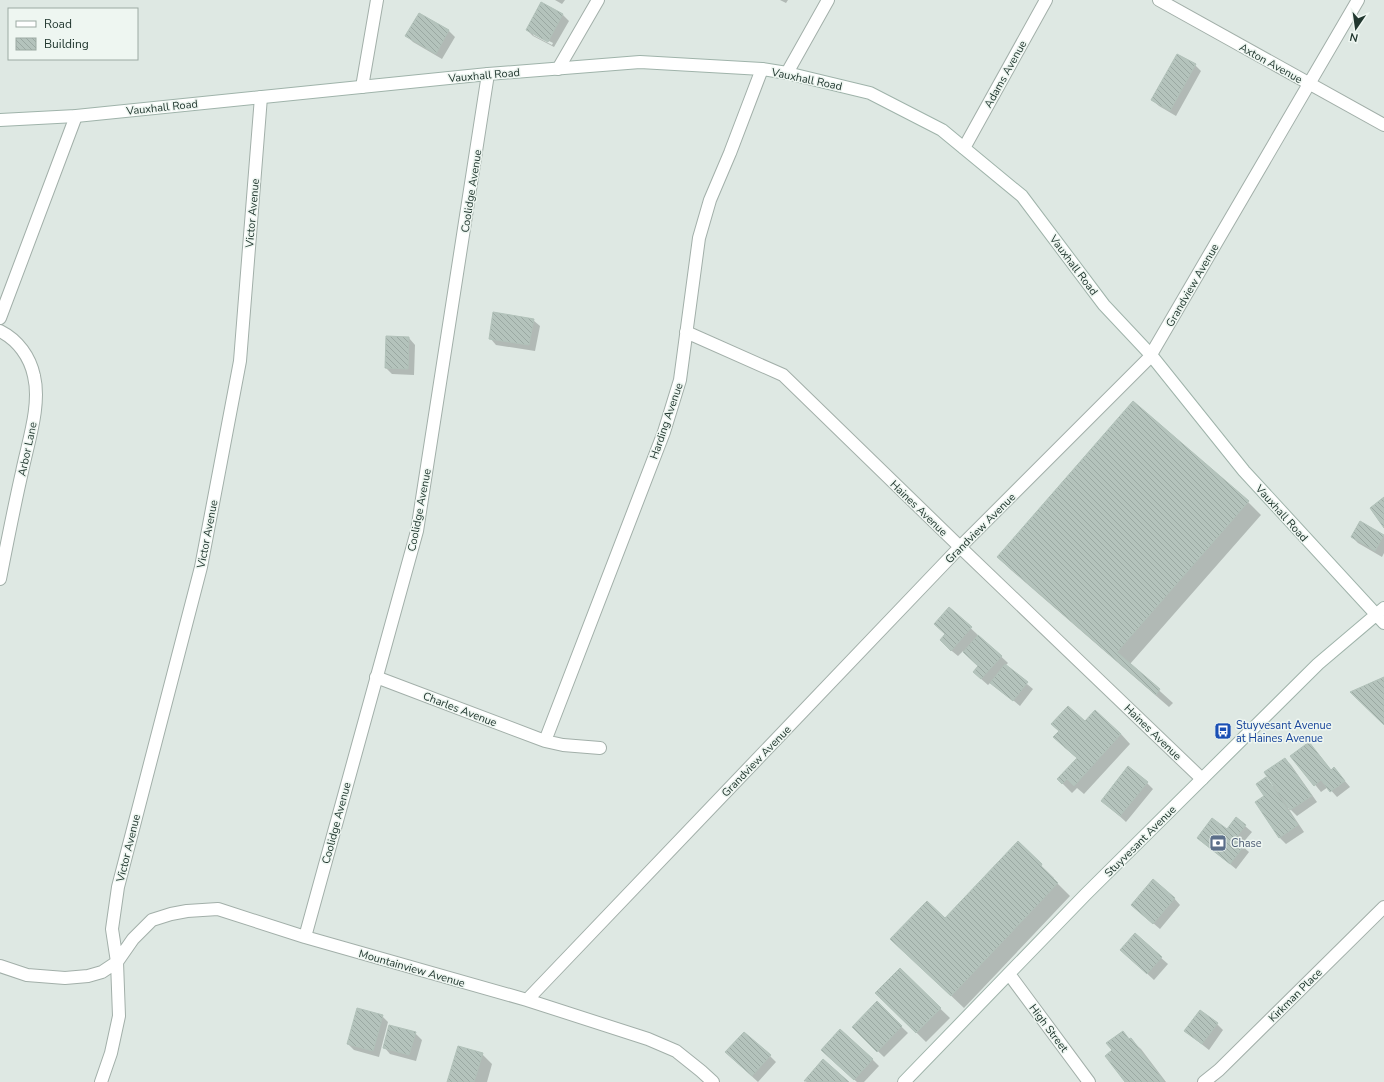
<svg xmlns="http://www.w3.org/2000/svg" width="1384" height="1082" font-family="'Nunito Sans',sans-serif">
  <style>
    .shadow { fill: #0003; fill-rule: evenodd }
    .building { fill: url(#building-back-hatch); stroke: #b1c1b9 }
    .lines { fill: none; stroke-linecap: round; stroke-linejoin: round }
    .street-casing { stroke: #a2afa9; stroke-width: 14 }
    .secondary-casing { stroke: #9fb3aa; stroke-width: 14 }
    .street { stroke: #fff; stroke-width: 12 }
    .secondary { stroke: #fff; stroke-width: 12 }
    .labels { text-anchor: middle; stroke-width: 3; stroke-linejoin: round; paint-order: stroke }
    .street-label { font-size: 11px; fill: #21372f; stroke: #eef6f1 }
    .transit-label { font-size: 11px; fill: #164399; stroke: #eef6f1; text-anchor: start }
    .service-label { font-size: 11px; fill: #4e5e75; stroke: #eef6f1; text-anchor: start }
  </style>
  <defs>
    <pattern id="building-back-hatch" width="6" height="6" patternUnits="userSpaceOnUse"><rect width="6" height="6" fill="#b4c3bc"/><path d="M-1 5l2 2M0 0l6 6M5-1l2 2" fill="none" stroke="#9aa8a2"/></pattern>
  </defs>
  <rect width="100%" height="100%" fill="#dee8e3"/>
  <path class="shadow" d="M555 0H565L562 4Z
    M780 0H788L786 3Z
    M419 15 449 31 455 37 442 59 413 42 407 36Z
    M563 15 569 21 554 47 533 36 527 30ZM533 33 553 43 552 45 533 35Z
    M1195 65 1201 71 1176 116 1159 106 1152 100Z
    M533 320 540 326 535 351 496 345 490 338Z
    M409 338 415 345 414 375 392 374 386 368Z
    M1248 502 1261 515 1130 664 1173 703 1169 707 1011 570 998 557Z
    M1361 522 1384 536V553L1382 557 1358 543 1352 537Z
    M949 608 1008 663 1005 666 1033 689 1020 706 991 682 988 685 980 678 979 666 963 651 958 656 947 647 946 634Z
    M1085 722 1121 734 1130 744 1084 794 1077 788 1072 793 1058 779 1077 758 1064 747Z
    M1309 743 1331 770 1334 768 1350 787 1337 797 1328 787 1321 792 1292 756Z
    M1285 759 1291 765 1317 802 1297 816 1289 808H1288L1304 832 1286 844 1280 838 1256 803 1265 796V778L1273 786 1274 785Z
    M1147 783 1153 789 1126 822 1102 800Z
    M1245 826 1252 832 1241 845 1249 852 1236 869 1198 838Z
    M1018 843 1054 878 1053 879 1070 896 964 1008 905 952 945 920Z
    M1174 898 1180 905 1160 929 1132 905Z
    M1135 935 1168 964 1154 980 1128 956Z
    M900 970 950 1018 926 1042 876 993Z
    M877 1003 908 1033 884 1057 853 1027Z
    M382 1016 388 1022 379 1057 354 1050 348 1044Z
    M1217 1024 1223 1030 1209 1050 1185 1031Z
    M1122 1032 1141 1049 1166 1082H1126L1113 1051Z
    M415 1033 422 1040 416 1061 390 1054 384 1047Z
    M482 1054 492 1064 487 1082H449Z
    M770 1056 776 1062 758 1082 733 1059Z
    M828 1056 872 1059 879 1066 864 1082H857Z
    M823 1061 848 1082H806Z"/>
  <path class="building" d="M541 2 563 14 548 42 526 30Z
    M419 13 449 30 436 54 405 36Z
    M1177 54 1196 64 1170 111 1151 100Z
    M493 312 534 319 529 345 489 339Z
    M386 336 409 337 408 369 385 368Z
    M1133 401 1249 501 1117 652 1160 689 1156 695 997 557Z
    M1384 497V528L1370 508Z
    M1360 521 1384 535 1375 551 1351 537Z
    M949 607 972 627 951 651 940 640 945 634 934 624Z
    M978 635 1002 656 981 679 973 672 978 666 963 652Z
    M1005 664 1028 682 1013 701 990 683Z
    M1384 677V725L1350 692Z
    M1068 706 1085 721 1095 710 1121 734 1074 786 1067 779 1062 784 1057 779 1077 758 1053 737 1059 731 1051 724Z
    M1309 742 1331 770 1334 767 1345 781 1330 792 1321 780 1314 786 1290 756Z
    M1285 758 1312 796 1290 810 1264 772Z
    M1128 766 1148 782 1120 816 1101 801Z
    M1266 777 1298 825 1279 838 1255 802 1264 796 1256 784Z
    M1236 817 1246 825 1235 839 1244 846 1230 864 1197 838 1212 818 1227 829Z
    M1018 841 1042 864 1041 866 1058 883 951 996 890 939 927 901 945 918Z
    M1153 879 1175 898 1153 924 1131 905Z
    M1135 933 1162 957 1147 974 1120 950Z
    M900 968 941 1008 916 1033 875 993Z
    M877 1001 902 1026 877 1052 852 1027Z
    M357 1008 383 1015 373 1051 347 1044Z
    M1200 1010 1218 1023 1202 1044 1184 1031Z
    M389 1025 416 1032 409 1055 383 1048Z
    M840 1029 873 1059 854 1080 821 1050Z
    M1123 1031 1129 1039 1131 1038 1164 1081 1162 1082H1125L1105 1056 1112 1050 1106 1043Z
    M744 1032 771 1055 752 1076 725 1052Z
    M458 1046 483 1053 474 1082H447Z
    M823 1059 849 1082 804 1081Z"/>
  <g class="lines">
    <g class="street-casing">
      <path id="street" d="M1159 0 1384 125
        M558 69 598 0
        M787 73 828 0
        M362 87 377 0
        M964 148 1046 0
        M0 318 76 116
        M0 331C18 340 30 357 34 376 41 405 28 442 22 472 14 507 7 543 0 579
        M686 332 783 375 960 547 1202 779
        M376 677 545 741 563 745 600 748
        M545 741 664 432 680 380 699 238 710 200 730 153 762 69
        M305 937 417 531 488 74
        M0 966 27 975 65 978 88 976 102 972 117 962 133 939 152 920 171 914 187 911 218 909 305 937 527 1000 648 1039 676 1051 701 1071 713 1082
        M1009 974 1089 1082
        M527 1000 960 547 1149 358 1358 0
        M101 1082 111 1053 119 1016 117 962 112 929 118 887 201 567 240 361 261 97
        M1204 1082 1219 1070 1384 907"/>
    </g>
    <g class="secondary-casing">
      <path id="secondary" d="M0 120 76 116 488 74 640 62 762 69 787 73 870 93 942 130 1022 196 1104 305 1151 355 1244 471 1384 623
        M904 1082 1086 894 1318 664 1384 608"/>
    </g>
    <use href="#street" class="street"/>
    <use href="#secondary" class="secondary"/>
  </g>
  <defs>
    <g id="bus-square" transform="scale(0.9)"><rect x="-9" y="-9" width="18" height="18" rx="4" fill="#1a4fb4" stroke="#eef6f1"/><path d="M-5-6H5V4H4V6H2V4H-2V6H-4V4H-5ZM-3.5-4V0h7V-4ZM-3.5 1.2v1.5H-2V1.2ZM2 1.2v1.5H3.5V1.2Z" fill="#fff"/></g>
    <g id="bank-square" transform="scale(0.9)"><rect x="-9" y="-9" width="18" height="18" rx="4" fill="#5c6f8a" stroke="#eef6f1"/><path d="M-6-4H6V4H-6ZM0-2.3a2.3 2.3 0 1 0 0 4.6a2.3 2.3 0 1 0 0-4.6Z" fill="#fff"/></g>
  </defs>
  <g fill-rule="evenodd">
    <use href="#bus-square" x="1223" y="731"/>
    <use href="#bank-square" x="1218" y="843"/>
  </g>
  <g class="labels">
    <g class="street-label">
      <text transform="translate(1271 63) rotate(29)" y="4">Axton Avenue</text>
      <text transform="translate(1005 74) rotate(-61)" y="4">Adams Avenue</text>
      <text transform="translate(484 75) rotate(-5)" y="4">Vauxhall Road</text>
      <text transform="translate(807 79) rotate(12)" y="4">Vauxhall Road</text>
      <text transform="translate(162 107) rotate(-6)" y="4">Vauxhall Road</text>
      <text transform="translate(471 191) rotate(-81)" y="4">Coolidge Avenue</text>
      <text transform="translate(252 213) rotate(-85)" y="4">Victor Avenue</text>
      <text transform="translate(1074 265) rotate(53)" y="4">Vauxhall Road</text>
      <text transform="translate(1192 285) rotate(-60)" y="4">Grandview Avenue</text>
      <text transform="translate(666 421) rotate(-71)" y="4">Harding Avenue</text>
      <text transform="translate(27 449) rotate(-78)" y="4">Arbor Lane</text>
      <text transform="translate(919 508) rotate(44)" y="4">Haines Avenue</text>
      <text transform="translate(419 510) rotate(-79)" y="4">Coolidge Avenue</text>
      <text transform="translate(1282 513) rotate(48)" y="4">Vauxhall Road</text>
      <text transform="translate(980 528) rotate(-45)" y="4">Grandview Avenue</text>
      <text transform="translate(207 534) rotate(-79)" y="4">Victor Avenue</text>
      <text transform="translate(460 709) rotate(21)" y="4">Charles Avenue</text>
      <text transform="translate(1153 732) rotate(44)" y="4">Haines Avenue</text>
      <text transform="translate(756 761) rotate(-46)" y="4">Grandview Avenue</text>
      <text transform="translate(336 823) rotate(-75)" y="4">Coolidge Avenue</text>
      <text transform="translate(1140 841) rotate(-45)" y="4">Stuyvesant Avenue</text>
      <text transform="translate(128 848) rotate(-76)" y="4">Victor Avenue</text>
      <text transform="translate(412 968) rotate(16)" y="4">Mountainview Avenue</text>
      <text transform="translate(1295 995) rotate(-45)" y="4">Kirkman Place</text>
      <text transform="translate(1049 1028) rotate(53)" y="4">High Street</text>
    </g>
    <g class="transit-label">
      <text x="1236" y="729">Stuyvesant Avenue<tspan x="1236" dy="13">at Haines Avenue</tspan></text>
    </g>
    <g class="service-label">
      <text x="1231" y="847">Chase</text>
    </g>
  </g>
  <rect x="8" y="8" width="130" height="52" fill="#eef6f1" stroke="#9caaa3"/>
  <rect x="16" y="21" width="20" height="6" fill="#ffffff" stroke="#9caaa3"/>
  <text x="44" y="28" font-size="12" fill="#21372f">Road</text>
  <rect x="16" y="38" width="20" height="12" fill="url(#building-back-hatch)" stroke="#9caaa3"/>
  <text x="44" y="48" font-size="12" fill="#21372f">Building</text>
  <g transform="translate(1356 28) rotate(193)" stroke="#eef6f1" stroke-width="3" paint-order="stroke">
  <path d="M0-3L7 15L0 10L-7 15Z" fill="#21372f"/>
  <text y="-6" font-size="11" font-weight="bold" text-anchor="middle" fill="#21372f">N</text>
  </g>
</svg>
